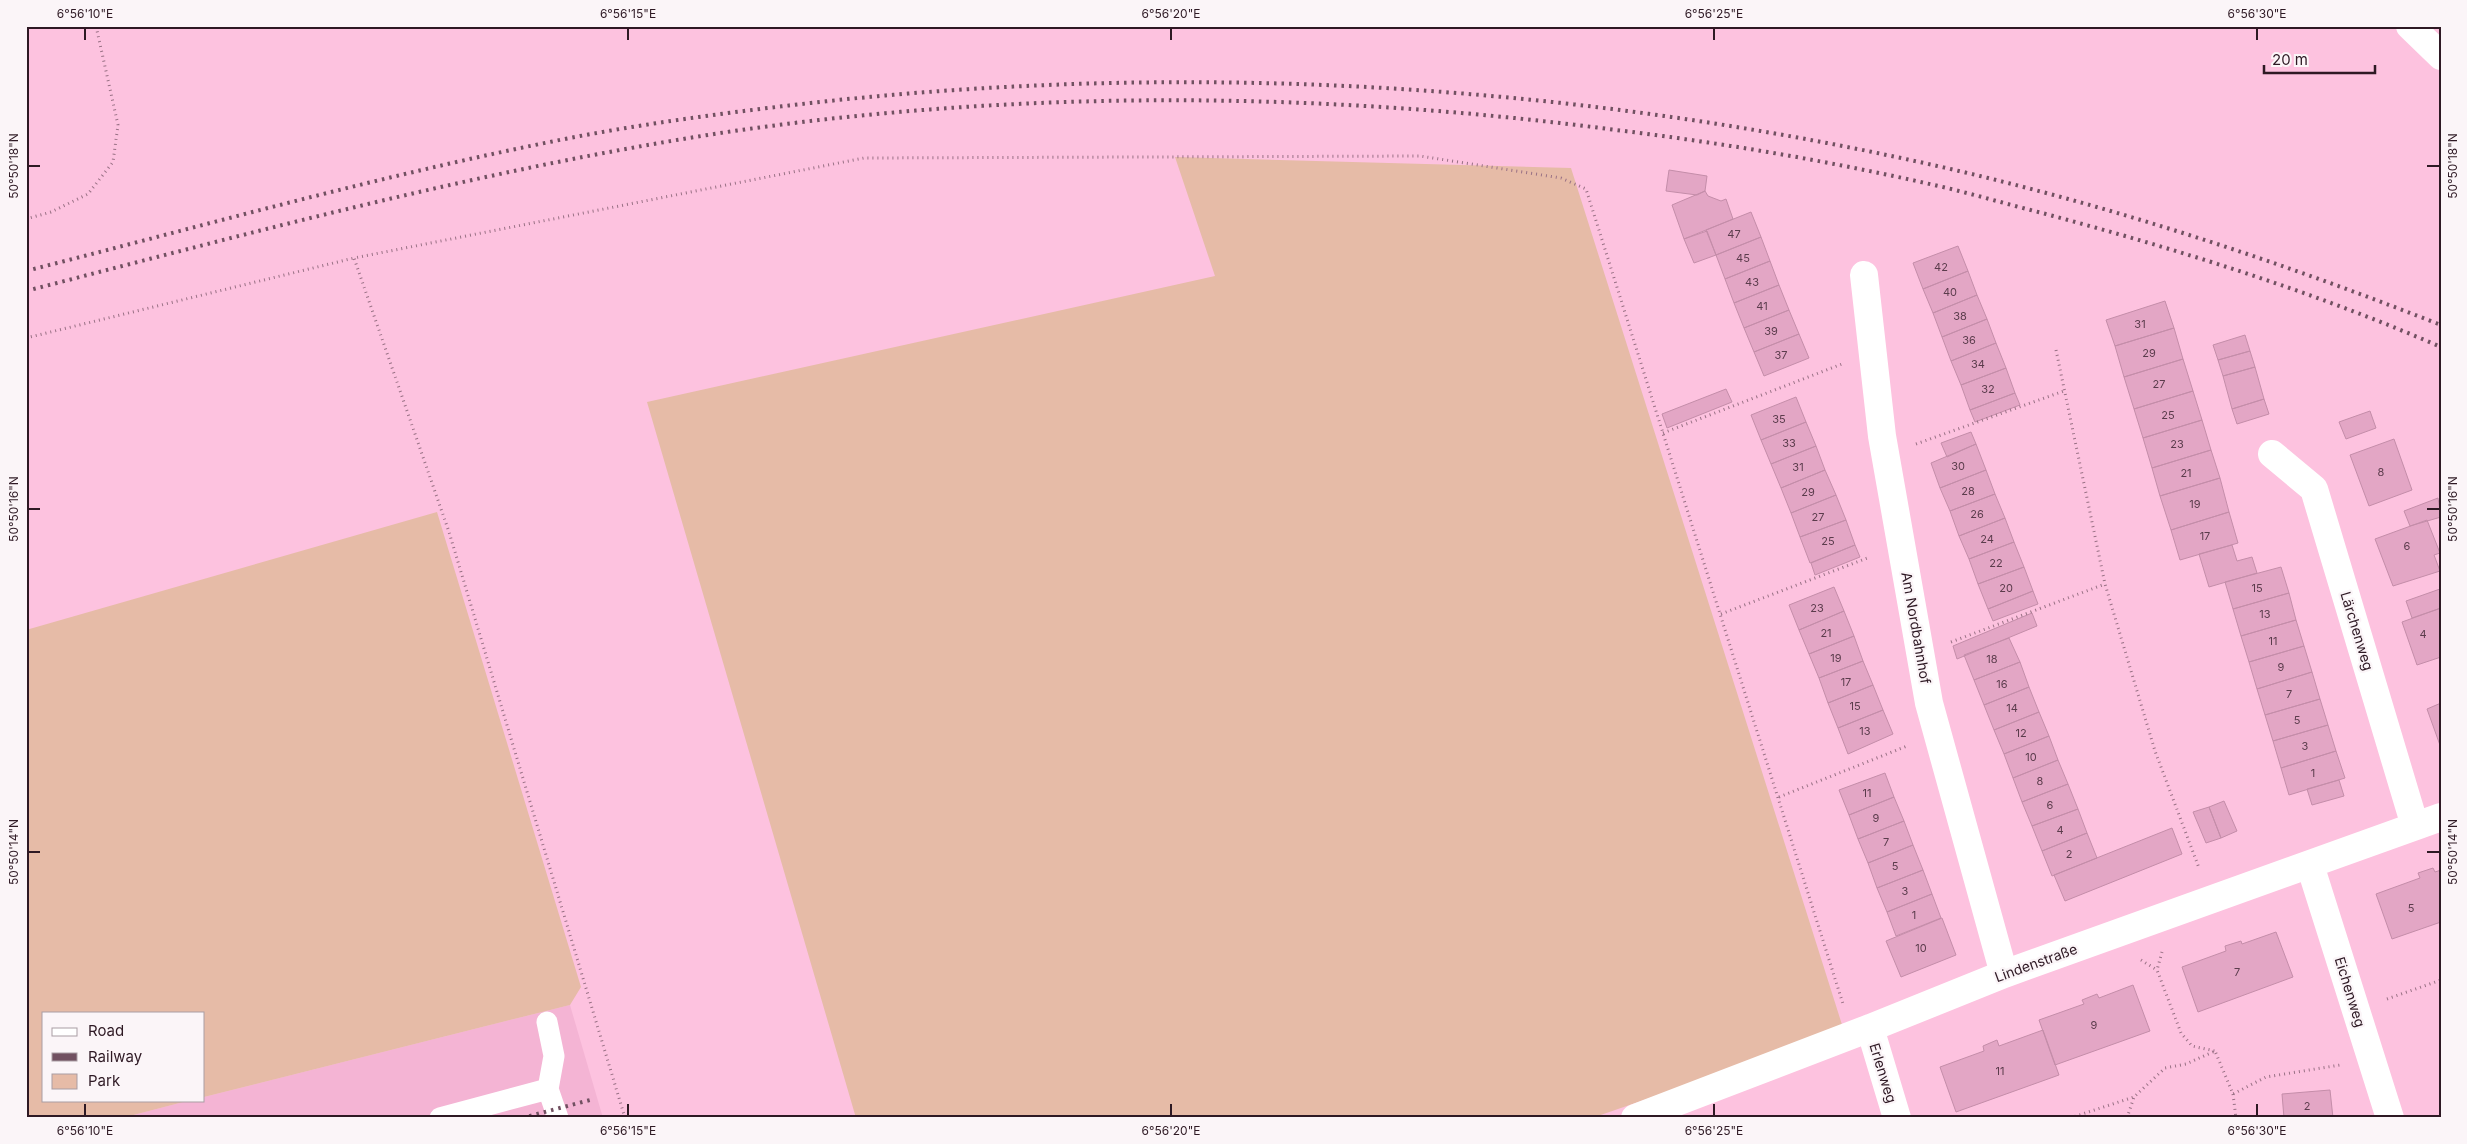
<svg xmlns="http://www.w3.org/2000/svg" width="2467" height="1144" font-family="Inter,sans-serif">
  <style>
    .built { fill: #f4b4d4 }
    .green { fill: #e6bba7 }
    .building { fill: #e3a6c5; stroke: #c48da9 }
    .lines { fill: none; stroke-linecap: round; stroke-linejoin: round }
    .path { stroke: #997185; stroke-width: 3; stroke-dasharray: 1 4; stroke-linecap: butt }
    .service { stroke: #fff; stroke-width: 21 }
    .minor { stroke: #fff; stroke-width: 28 }
    .tertiary { stroke: #fff; stroke-width: 28 }
    .rail { stroke: #715061; stroke-width: 4; stroke-dasharray: 2.5 5; stroke-linecap: butt }
    .ticks { fill: none; stroke: #2e1924; stroke-width: 2 }
    .labels { text-anchor: middle; stroke-width: 4.5; stroke-linejoin: round; paint-order: stroke }
    .number-label { font-size: 11px; fill: #5b3c4c }
    .street-label { font-size: 14px; fill: #2e1924; stroke: #fbf5f8 }
    .neatline { fill: none; stroke: #2e1924; stroke-width: 2 }
    .ticks-label { font-size: 12px; text-anchor: middle; fill: #2e1924 }
  </style>
  <rect width="100%" height="100%" fill="#fdc2df"/>
  <path class="built" d="M570 1005 603 1118H122L191 1100H204V1097Z"/>
  <path class="green" d="M1175 157 1571 168 1844 1031 1592 1118H856L647 402 1215 276Z
    M437 512 581 987 570 1005 204 1097V1013H44V1100H191L122 1118H26V630Z"/>
  <path class="building" d="M1669 170 1707 176 1705 191 1697 195 1666 191Z
    M1705 191 1708 196 1721 201 1726 199 1733 219 1684 239 1672 205Z
    M1751 212 1761 237 1716 255 1706 230Z
    M1707 231 1716 255 1694 263 1684 239Z
    M1761 237 1770 261 1725 279 1716 255Z
    M1958 246 1968 271 1923 289 1913 263Z
    M1770 261 1779 285 1734 303 1725 279Z
    M1968 271 1977 295 1933 313 1923 289Z
    M1779 285 1789 310 1744 328 1734 303Z
    M1977 295 1987 319 1942 337 1933 313Z
    M2165 301 2174 328 2115 346 2106 320Z
    M1789 310 1799 334 1754 352 1744 328Z
    M1987 319 1996 343 1951 361 1942 337Z
    M2174 328 2183 359 2124 377 2115 346Z
    M1799 334 1809 358 1764 376 1754 352Z
    M2245 335 2250 351 2218 360 2213 345Z
    M1996 343 2006 368 1961 385 1951 361Z
    M2250 351 2255 367 2223 376 2218 360Z
    M2183 359 2193 391 2134 409 2124 377Z
    M2255 367 2264 399 2232 409 2223 376Z
    M2006 368 2015 393 1970 410 1961 385Z
    M1726 389 1732 402 1667 428 1662 414Z
    M2193 391 2202 420 2143 438 2134 409Z
    M2015 393 2020 405 1975 422 1970 410Z
    M1796 397 1806 422 1761 440 1751 415Z
    M2264 399 2269 414 2237 424 2232 409Z
    M2370 411 2376 428 2346 439 2339 422Z
    M2202 420 2211 450 2152 468 2143 438Z
    M1806 422 1816 446 1771 464 1761 440Z
    M1971 432 1976 444 1947 457 1941 443Z
    M2394 439 2412 490 2369 506 2350 455Z
    M1976 444 1986 470 1940 488 1931 463Z
    M1816 446 1825 470 1781 488 1771 464Z
    M2211 450 2220 478 2160 496 2152 468Z
    M1825 470 1836 495 1791 513 1781 488Z
    M1986 470 1995 494 1950 511 1940 488Z
    M2220 478 2229 512 2171 530 2160 496Z
    M1995 494 2005 518 1959 536 1950 511Z
    M1836 495 1846 520 1800 537 1791 513Z
    M2438 498 2441 517 2410 526 2404 511Z
    M2229 512 2238 543 2180 560 2171 530Z
    M2005 518 2014 542 1969 559 1959 536Z
    M1846 520 1855 545 1810 563 1800 537Z
    M2427 520 2440 553 2434 555 2440 571 2393 586 2375 539Z
    M2014 542 2024 567 1978 584 1969 559Z
    M1855 545 1860 557 1815 575 1811 563Z
    M2232 545 2237 561 2252 557 2257 573 2209 587 2199 554Z
    M2024 567 2033 591 1988 609 1978 584Z
    M2281 567 2289 593 2233 609 2225 582Z
    M1834 587 1844 611 1799 630 1789 605Z
    M2440 589 2441 608 2412 618 2406 601Z
    M2033 591 2038 604 1993 621 1988 609Z
    M2289 593 2296 620 2241 636 2233 609Z
    M2441 608V657L2417 665 2402 622Z
    M1844 611 1854 636 1809 654 1799 630Z
    M2032 613 2037 626 1957 659 1953 646Z
    M2296 620 2304 646 2249 662 2241 636Z
    M1854 636 1863 661 1819 678 1809 654Z
    M2009 638 2020 662 1974 680 1964 655Z
    M2304 646 2312 672 2257 689 2249 662Z
    M1863 661 1873 685 1828 703 1819 678Z
    M2020 662 2029 687 1984 705 1974 680Z
    M2312 672 2320 699 2265 715 2257 689Z
    M1873 685 1883 710 1838 728 1828 703Z
    M2029 687 2039 712 1994 730 1984 705Z
    M2320 699 2328 725 2273 741 2265 715Z
    M2441 703V748L2427 709Z
    M1883 710 1893 734 1848 754 1838 728Z
    M2039 712 2049 736 2004 754 1994 730Z
    M2328 725 2336 751 2281 768 2273 741Z
    M2049 736 2058 760 2013 778 2004 754Z
    M2336 751 2345 778 2289 795 2281 768Z
    M2058 760 2068 784 2022 802 2013 778Z
    M1885 773 1894 797 1849 815 1839 790Z
    M2339 780 2344 796 2312 805 2307 789Z
    M2068 784 2078 809 2032 826 2022 802Z
    M1894 797 1904 821 1858 839 1849 815Z
    M2224 801 2237 831 2221 838 2209 807Z
    M2209 807 2221 838 2206 843 2193 812Z
    M2078 809 2087 833 2042 851 2032 826Z
    M1904 821 1913 845 1868 863 1858 839Z
    M2172 828 2182 854 2065 901 2054 875Z
    M2087 833 2097 858 2052 876 2042 851Z
    M1913 845 1923 870 1877 888 1868 863Z
    M2433 868 2435 872 2441 870V922L2392 939 2376 894 2420 878 2418 873Z
    M1923 870 1932 894 1887 912 1877 888Z
    M1932 894 1941 918 1896 936 1887 912Z
    M1942 918 1956 955 1901 977 1886 941Z
    M2276 932 2293 977 2198 1012 2182 967 2226 951 2225 946 2241 941 2242 944Z
    M2133 985 2150 1031 2055 1065 2039 1020 2084 1004 2082 1000 2097 994 2099 998Z
    M2043 1030 2059 1075 1956 1112 1940 1067 1984 1051 1983 1046 1997 1040 1999 1046Z
    M2330 1090 2333 1118H2284L2282 1094Z"/>
  <g class="lines">
    <path class="path" d="M26 219 51 212 88 194 113 162 118 125 96 26
      M26 338 354 258
      M2056 350 2105 584 2155 751 2199 868
      M1663 433 1842 364
      M1916 444 2064 391
      M1721 614 1870 557
      M1951 642 2105 584
      M1779 797 1907 746
      M2162 952 2157 970 2181 1033 2192 1046 2215 1051
      M2141 960 2157 970
      M2387 999 2441 980
      M2233 1094 2236 1118
      M625 1118 449 532 354 258 864 158 1420 156 1561 178 1586 189 1843 1004
      M2070 1118 2134 1097 2165 1068 2186 1064 2215 1051 2233 1094 2266 1077 2340 1065
      M2127 1118 2134 1097"/>
    <path class="service" d="M547 1022 554 1056 548 1089
      M440 1118 548 1089 558 1118"/>
    <path class="minor" d="M1864 275 1882 436 1929 703 2004 974
      M2272 454 2314 489 2415 826
      M2310 865 2390 1118
      M1870 1028 1897 1118
      M1635 1118 1870 1028 2004 974 2441 817"/>
    <path class="tertiary" d="M2410 26 2441 56"/>
    <path class="rail" d="M26 271C210 224 393 172 580 136 645 124 710 115 776 107 1162 60 1553 80 1933 165 2106 204 2276 260 2441 325
      M26 291C258 231 489 168 727 132 1021 89 1322 91 1616 130 1723 143 1829 161 1934 185 1970 193 2006 204 2042 213 2177 249 2312 291 2441 347
      M522 1118 590 1100"/>
  </g>
  <path class="ticks" d="M85 28V40M628 28V40M1171 28V40M1714 28V40M2257 28V40M28 166H40M2427 166H2440M28 509H40M2427 509H2440M28 852H40M2427 852H2440M85 1104V1116M628 1104V1116M1171 1104V1116M1714 1104V1116M2257 1104V1116"/>
  <g class="labels">
    <g class="number-label">
      <text x="1734" y="238">47</text>
      <text x="1743" y="262">45</text>
      <text x="1941" y="271">42</text>
      <text x="1752" y="286">43</text>
      <text x="1950" y="296">40</text>
      <text x="1762" y="310">41</text>
      <text x="1960" y="320">38</text>
      <text x="2140" y="328">31</text>
      <text x="1771" y="335">39</text>
      <text x="1969" y="344">36</text>
      <text x="2149" y="357">29</text>
      <text x="1781" y="359">37</text>
      <text x="1978" y="368">34</text>
      <text x="2159" y="388">27</text>
      <text x="1988" y="393">32</text>
      <text x="2168" y="419">25</text>
      <text x="1779" y="423">35</text>
      <text x="1789" y="447">33</text>
      <text x="2177" y="448">23</text>
      <text x="1958" y="470">30</text>
      <text x="1798" y="471">31</text>
      <text x="2381" y="476">8</text>
      <text x="2186" y="477">21</text>
      <text x="1968" y="495">28</text>
      <text x="1808" y="496">29</text>
      <text x="2195" y="508">19</text>
      <text x="1977" y="518">26</text>
      <text x="1818" y="521">27</text>
      <text x="2205" y="540">17</text>
      <text x="1987" y="543">24</text>
      <text x="1828" y="545">25</text>
      <text x="2407" y="550">6</text>
      <text x="1996" y="567">22</text>
      <text x="2006" y="592">20</text>
      <text x="2257" y="592">15</text>
      <text x="1817" y="612">23</text>
      <text x="2265" y="618">13</text>
      <text x="1826" y="637">21</text>
      <text x="2423" y="638">4</text>
      <text x="2273" y="645">11</text>
      <text x="1836" y="662">19</text>
      <text x="1992" y="663">18</text>
      <text x="2281" y="671">9</text>
      <text x="1846" y="686">17</text>
      <text x="2002" y="688">16</text>
      <text x="2289" y="698">7</text>
      <text x="1855" y="710">15</text>
      <text x="2012" y="712">14</text>
      <text x="2297" y="724">5</text>
      <text x="1865" y="735">13</text>
      <text x="2021" y="737">12</text>
      <text x="2305" y="750">3</text>
      <text x="2031" y="761">10</text>
      <text x="2313" y="777">1</text>
      <text x="2040" y="785">8</text>
      <text x="1867" y="797">11</text>
      <text x="2050" y="809">6</text>
      <text x="1876" y="822">9</text>
      <text x="2060" y="834">4</text>
      <text x="1886" y="846">7</text>
      <text x="2069" y="858">2</text>
      <text x="1895" y="870">5</text>
      <text x="1905" y="895">3</text>
      <text x="2411" y="912">5</text>
      <text x="1914" y="919">1</text>
      <text x="1921" y="952">10</text>
      <text x="2237" y="976">7</text>
      <text x="2094" y="1029">9</text>
      <text x="2000" y="1075">11</text>
      <text x="2307" y="1110">2</text>
    </g>
    <g class="street-label">
      <text transform="translate(1916 628) rotate(80)" y="5">Am Nordbahnhof</text>
      <text transform="translate(2357 631) rotate(73)" y="5">Lärchenweg</text>
      <text transform="translate(2036 963) rotate(-20)" y="5">Lindenstraße</text>
      <text transform="translate(2350 992) rotate(73)" y="5">Eichenweg</text>
      <text transform="translate(1883 1073) rotate(73)" y="5">Erlenweg</text>
    </g>
  </g>
  <rect width="2467" height="1144" fill="none" stroke="#fbf5f8" stroke-width="55"/>
  <rect x="42" y="1012" width="162" height="90" fill="#fbf5f8" stroke="#a99da3"/>
  <rect x="52" y="1028" width="25" height="8" fill="#ffffff" stroke="#a99da3"/>
  <text x="88" y="1036" font-size="15" fill="#2e1924">Road</text>
  <rect x="52" y="1053" width="25" height="8" fill="#715061" stroke="#a99da3"/>
  <text x="88" y="1062" font-size="15" fill="#2e1924">Railway</text>
  <rect x="52" y="1074" width="25" height="15" fill="#e6bba7" stroke="#a99da3"/>
  <text x="88" y="1086" font-size="15" fill="#2e1924">Park</text>
  <path d="M2264 65v8h111v-8" fill="none" stroke="#2e1924" stroke-width="2.5"/>
  <text x="2272" y="65" font-size="15" fill="#2e1924" stroke="#fbf5f8" stroke-width="4" paint-order="stroke">20 m</text>
  <rect x="28" y="28" width="2412" height="1088" class="neatline"/>
  <g class="ticks-label">
    <text x="85" y="18">6°56'10"E</text>
    <text x="628" y="18">6°56'15"E</text>
    <text x="1171" y="18">6°56'20"E</text>
    <text x="1714" y="18">6°56'25"E</text>
    <text x="2257" y="18">6°56'30"E</text>
    <text transform="translate(14 166) rotate(-90)" y="4">50°50'18"N</text>
    <text transform="translate(2453 166) rotate(-90)" y="4">50°50'18"N</text>
    <text transform="translate(14 509) rotate(-90)" y="4">50°50'16"N</text>
    <text transform="translate(2453 509) rotate(-90)" y="4">50°50'16"N</text>
    <text transform="translate(14 852) rotate(-90)" y="4">50°50'14"N</text>
    <text transform="translate(2453 852) rotate(-90)" y="4">50°50'14"N</text>
    <text x="85" y="1135">6°56'10"E</text>
    <text x="628" y="1135">6°56'15"E</text>
    <text x="1171" y="1135">6°56'20"E</text>
    <text x="1714" y="1135">6°56'25"E</text>
    <text x="2257" y="1135">6°56'30"E</text>
  </g>
</svg>
